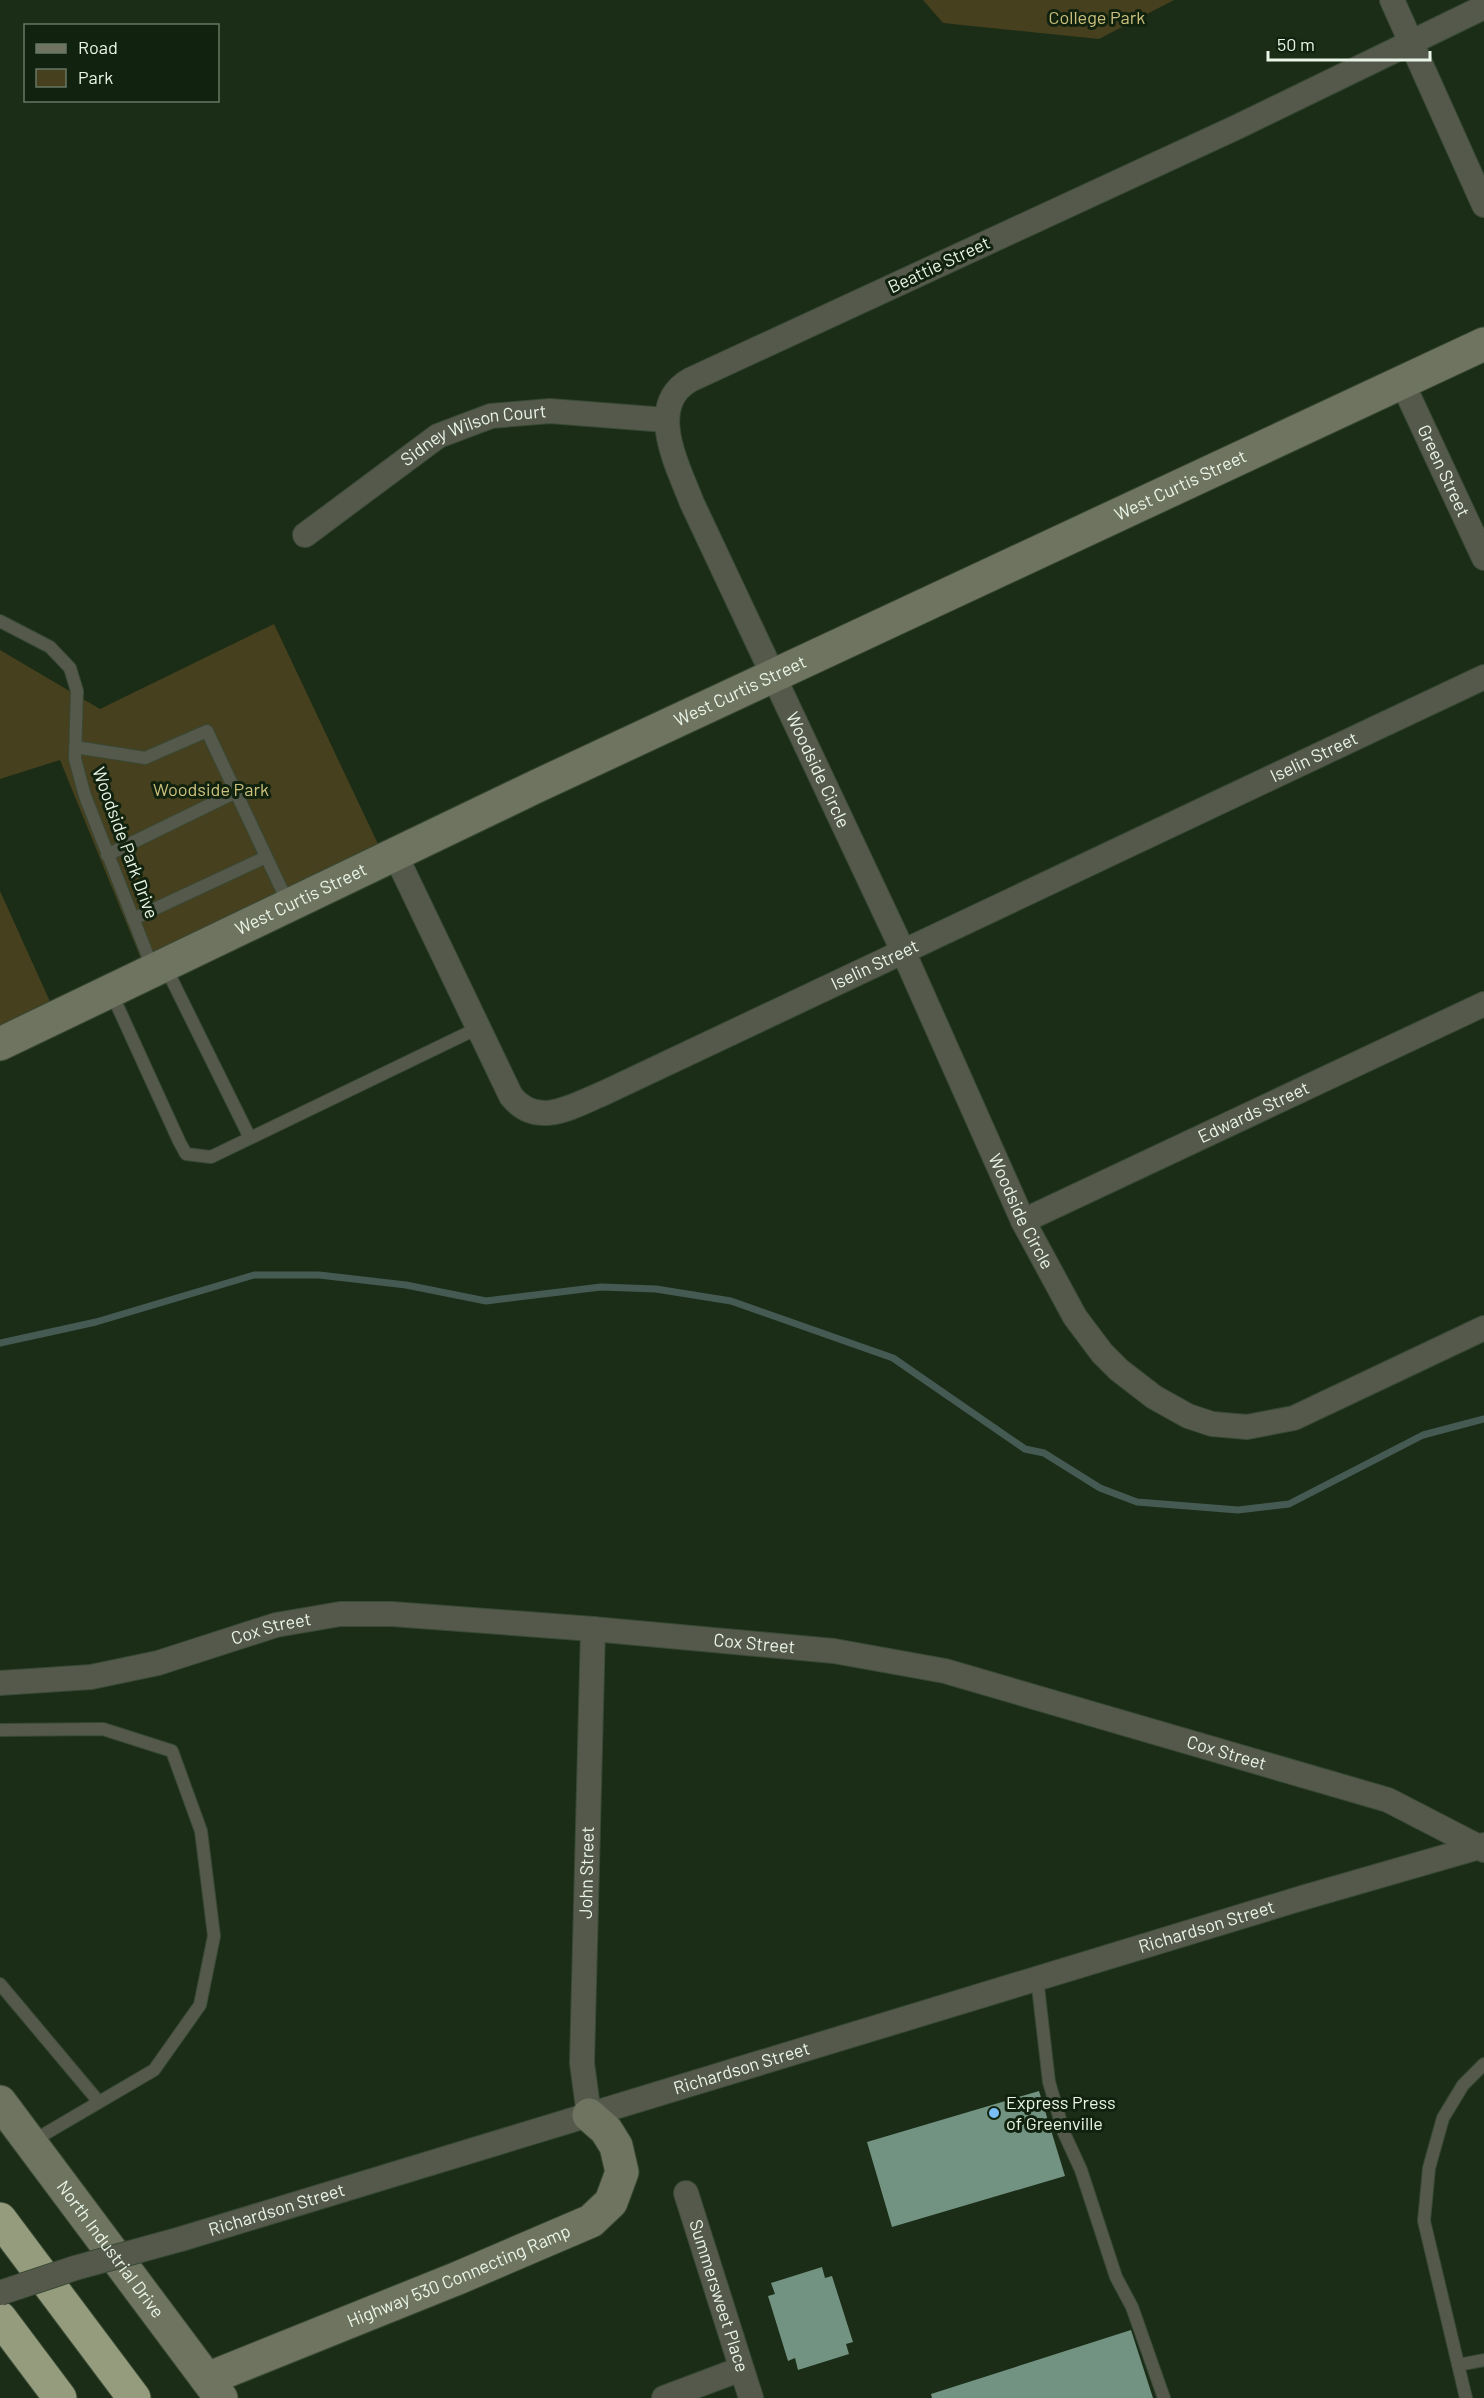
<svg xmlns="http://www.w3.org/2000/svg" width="1484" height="2398" font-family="Barlow,sans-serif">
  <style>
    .green { fill: #46401e }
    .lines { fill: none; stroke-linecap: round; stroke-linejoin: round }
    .stream { stroke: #465a54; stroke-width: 7 }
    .building { fill: #729382 }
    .lane-casing { stroke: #384934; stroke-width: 14 }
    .street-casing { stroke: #384934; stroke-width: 26 }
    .secondary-casing { stroke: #384934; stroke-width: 35 }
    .highway-casing { stroke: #384934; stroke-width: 35 }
    .lane { stroke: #55594c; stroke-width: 12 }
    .street { stroke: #55594c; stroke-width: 24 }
    .secondary { stroke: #6f7460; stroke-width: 33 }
    .highway { stroke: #949c7d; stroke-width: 33 }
    .street-bridge-casing { stroke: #384934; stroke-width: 26; stroke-linecap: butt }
    .street-bridge { stroke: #55594c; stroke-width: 24 }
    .poi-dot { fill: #7abef8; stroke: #11230e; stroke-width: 2 }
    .labels { text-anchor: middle; stroke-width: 6; stroke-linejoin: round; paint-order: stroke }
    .park-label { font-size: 18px; fill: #cdc07e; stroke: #11230e }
    .street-label { font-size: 18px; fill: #e9f5e7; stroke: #11230e }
    .poi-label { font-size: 18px; fill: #e9f5e7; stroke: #11230e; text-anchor: start }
  </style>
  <rect width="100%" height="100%" fill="#1b2d17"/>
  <path class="green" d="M923 0H1174L1099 39 943 23Z
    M274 624 378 844 141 959 60 760 0 779V650L100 709Z
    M0 891 52 1006 0 1031Z"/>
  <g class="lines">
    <path class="stream" d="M0 1343 96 1322 254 1275H319L406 1285 486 1301 601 1287 656 1289 731 1301 893 1358 1025 1449 1044 1453 1100 1488 1137 1502 1238 1510 1289 1504 1423 1435 1484 1419"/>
  </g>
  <path class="building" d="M1039 2091 1065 2176 892 2227 867 2142Z
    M822 2267 825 2278 832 2276 853 2342 846 2344 849 2354 798 2370 795 2358 788 2361 768 2296 775 2294 771 2283Z
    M1131 2330 1153 2398H932L931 2394Z"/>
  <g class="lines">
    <g class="lane-casing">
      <path id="lane" d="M0 621 50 647 70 668 77 691 75 759 85 796 153 969
        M75 747 145 758 207 731 289 905
        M107 855 236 792
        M133 919 266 857
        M165 966 250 1138
        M111 992 179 1141 186 1154 211 1157 478 1028
        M0 1730 103 1729 172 1751 201 1831 214 1936 200 2005 154 2070 31 2142
        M1037 1978 1049 2082 1064 2133 1081 2170 1116 2277 1132 2307 1164 2398
        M0 1984 99 2102
        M1458 2365 1484 2360
        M1466 2398 1424 2221 1429 2168 1443 2118 1463 2085 1484 2064"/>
    </g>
    <g class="street-casing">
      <g id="street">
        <path d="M1392 0 1484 205"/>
        <path id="s1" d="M1484 7 1237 127 690 380C645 406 678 466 692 503L903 951 1023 1221 1075 1317 1102 1353 1119 1370 1154 1397 1188 1416 1212 1424 1247 1427 1294 1418 1484 1328"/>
        <path id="s2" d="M1402 382 1484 558"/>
        <path id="s3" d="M305 535 438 436 491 416 550 411 666 420"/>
        <path id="s4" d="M395 854 511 1096C537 1129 573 1106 604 1093L1484 677"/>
        <path id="s5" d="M1023 1221 1484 1004"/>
        <path id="s6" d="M0 1683 91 1677 158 1663 276 1625 340 1614H392L593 1629 834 1651 945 1671 1388 1800 1479 1847 1484 1845"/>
        <path id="s7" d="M589 2115 582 2063 593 1629"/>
        <path id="s8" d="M686 2193 751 2398"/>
        <path id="s9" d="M181 2239 1302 1898 1479 1847 1484 1850"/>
        <path d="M664 2398 741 2369"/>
      </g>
    </g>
    <g class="secondary-casing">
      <g id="secondary">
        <path id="s10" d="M0 1044 535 787 1484 344"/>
        <path id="s11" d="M0 2102 221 2398"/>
        <path id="s12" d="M207 2379 458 2278 591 2221 611 2202 622 2172 616 2146 606 2130 589 2115"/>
      </g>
    </g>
    <g class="highway-casing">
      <path id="highway" d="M0 2219 134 2398
        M0 2318 60 2398"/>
    </g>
    <use href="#lane" class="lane"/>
    <use href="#street" class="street"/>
    <use href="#secondary" class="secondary"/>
    <use href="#highway" class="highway"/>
    <g class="street-bridge-casing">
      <path id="street-bridge" d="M0 2293 75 2268 181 2239"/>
    </g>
    <use href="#street-bridge" class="street-bridge"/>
  </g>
  <circle class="poi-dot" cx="994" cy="2113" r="6"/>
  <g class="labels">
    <g class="park-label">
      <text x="1097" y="24">College Park</text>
      <text x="211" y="796">Woodside Park</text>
    </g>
    <g class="street-label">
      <text transform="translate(939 265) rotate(-25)" y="6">Beattie Street</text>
      <text dy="6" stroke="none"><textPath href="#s3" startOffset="200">Sidney Wilson Court</textPath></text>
      <text dy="6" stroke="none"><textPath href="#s2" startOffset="98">Green Street</textPath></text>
      <text dy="6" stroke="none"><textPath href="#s10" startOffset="1306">West Curtis Street</textPath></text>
      <text dy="6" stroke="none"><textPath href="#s10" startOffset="820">West Curtis Street</textPath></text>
      <text dy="6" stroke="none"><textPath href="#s4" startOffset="1156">Iselin Street</textPath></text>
      <text dy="6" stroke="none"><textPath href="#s1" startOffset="1308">Woodside Circle</textPath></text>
      <text transform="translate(125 843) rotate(70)" y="6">Woodside Park Drive</text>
      <text dy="6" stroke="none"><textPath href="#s10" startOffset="334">West Curtis Street</textPath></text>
      <text dy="6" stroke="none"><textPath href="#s4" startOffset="670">Iselin Street</textPath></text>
      <text dy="6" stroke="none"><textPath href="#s5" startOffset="255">Edwards Street</textPath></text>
      <text dy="6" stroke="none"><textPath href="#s1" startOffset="1794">Woodside Circle</textPath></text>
      <text dy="6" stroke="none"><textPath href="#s6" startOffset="278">Cox Street</textPath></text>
      <text dy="6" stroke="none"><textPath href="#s6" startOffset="764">Cox Street</textPath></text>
      <text dy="6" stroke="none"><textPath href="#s6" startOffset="1250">Cox Street</textPath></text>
      <text dy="6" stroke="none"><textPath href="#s7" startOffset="243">John Street</textPath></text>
      <text dy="6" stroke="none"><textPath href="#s9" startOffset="1072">Richardson Street</textPath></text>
      <text dy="6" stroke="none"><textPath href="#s9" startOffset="586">Richardson Street</textPath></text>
      <text dy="6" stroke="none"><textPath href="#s9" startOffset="100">Richardson Street</textPath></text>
      <text dy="6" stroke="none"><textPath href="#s11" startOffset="184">North Industrial Drive</textPath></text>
      <text dy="6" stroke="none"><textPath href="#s12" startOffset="272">Highway 530 Connecting Ramp</textPath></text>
      <text dy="6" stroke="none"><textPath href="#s8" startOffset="108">Summersweet Place</textPath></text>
    </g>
    <g class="poi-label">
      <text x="1006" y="2109">Express Press<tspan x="1006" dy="21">of Greenville</tspan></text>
    </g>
  </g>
  <rect x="24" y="24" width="195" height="78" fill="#11230e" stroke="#677765" stroke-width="1.5"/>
  <rect x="36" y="44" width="30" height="9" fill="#6f7460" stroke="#677765" stroke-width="1.5"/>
  <text x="78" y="54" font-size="18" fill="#e9f5e7">Road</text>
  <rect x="36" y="69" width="30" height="18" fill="#46401e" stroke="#677765" stroke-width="1.5"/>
  <text x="78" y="84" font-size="18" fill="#e9f5e7">Park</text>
  <path d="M1268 51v9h162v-9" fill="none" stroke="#e9f5e7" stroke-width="3"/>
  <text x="1277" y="51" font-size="18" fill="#e9f5e7" stroke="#11230e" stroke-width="4.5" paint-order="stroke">50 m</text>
</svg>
